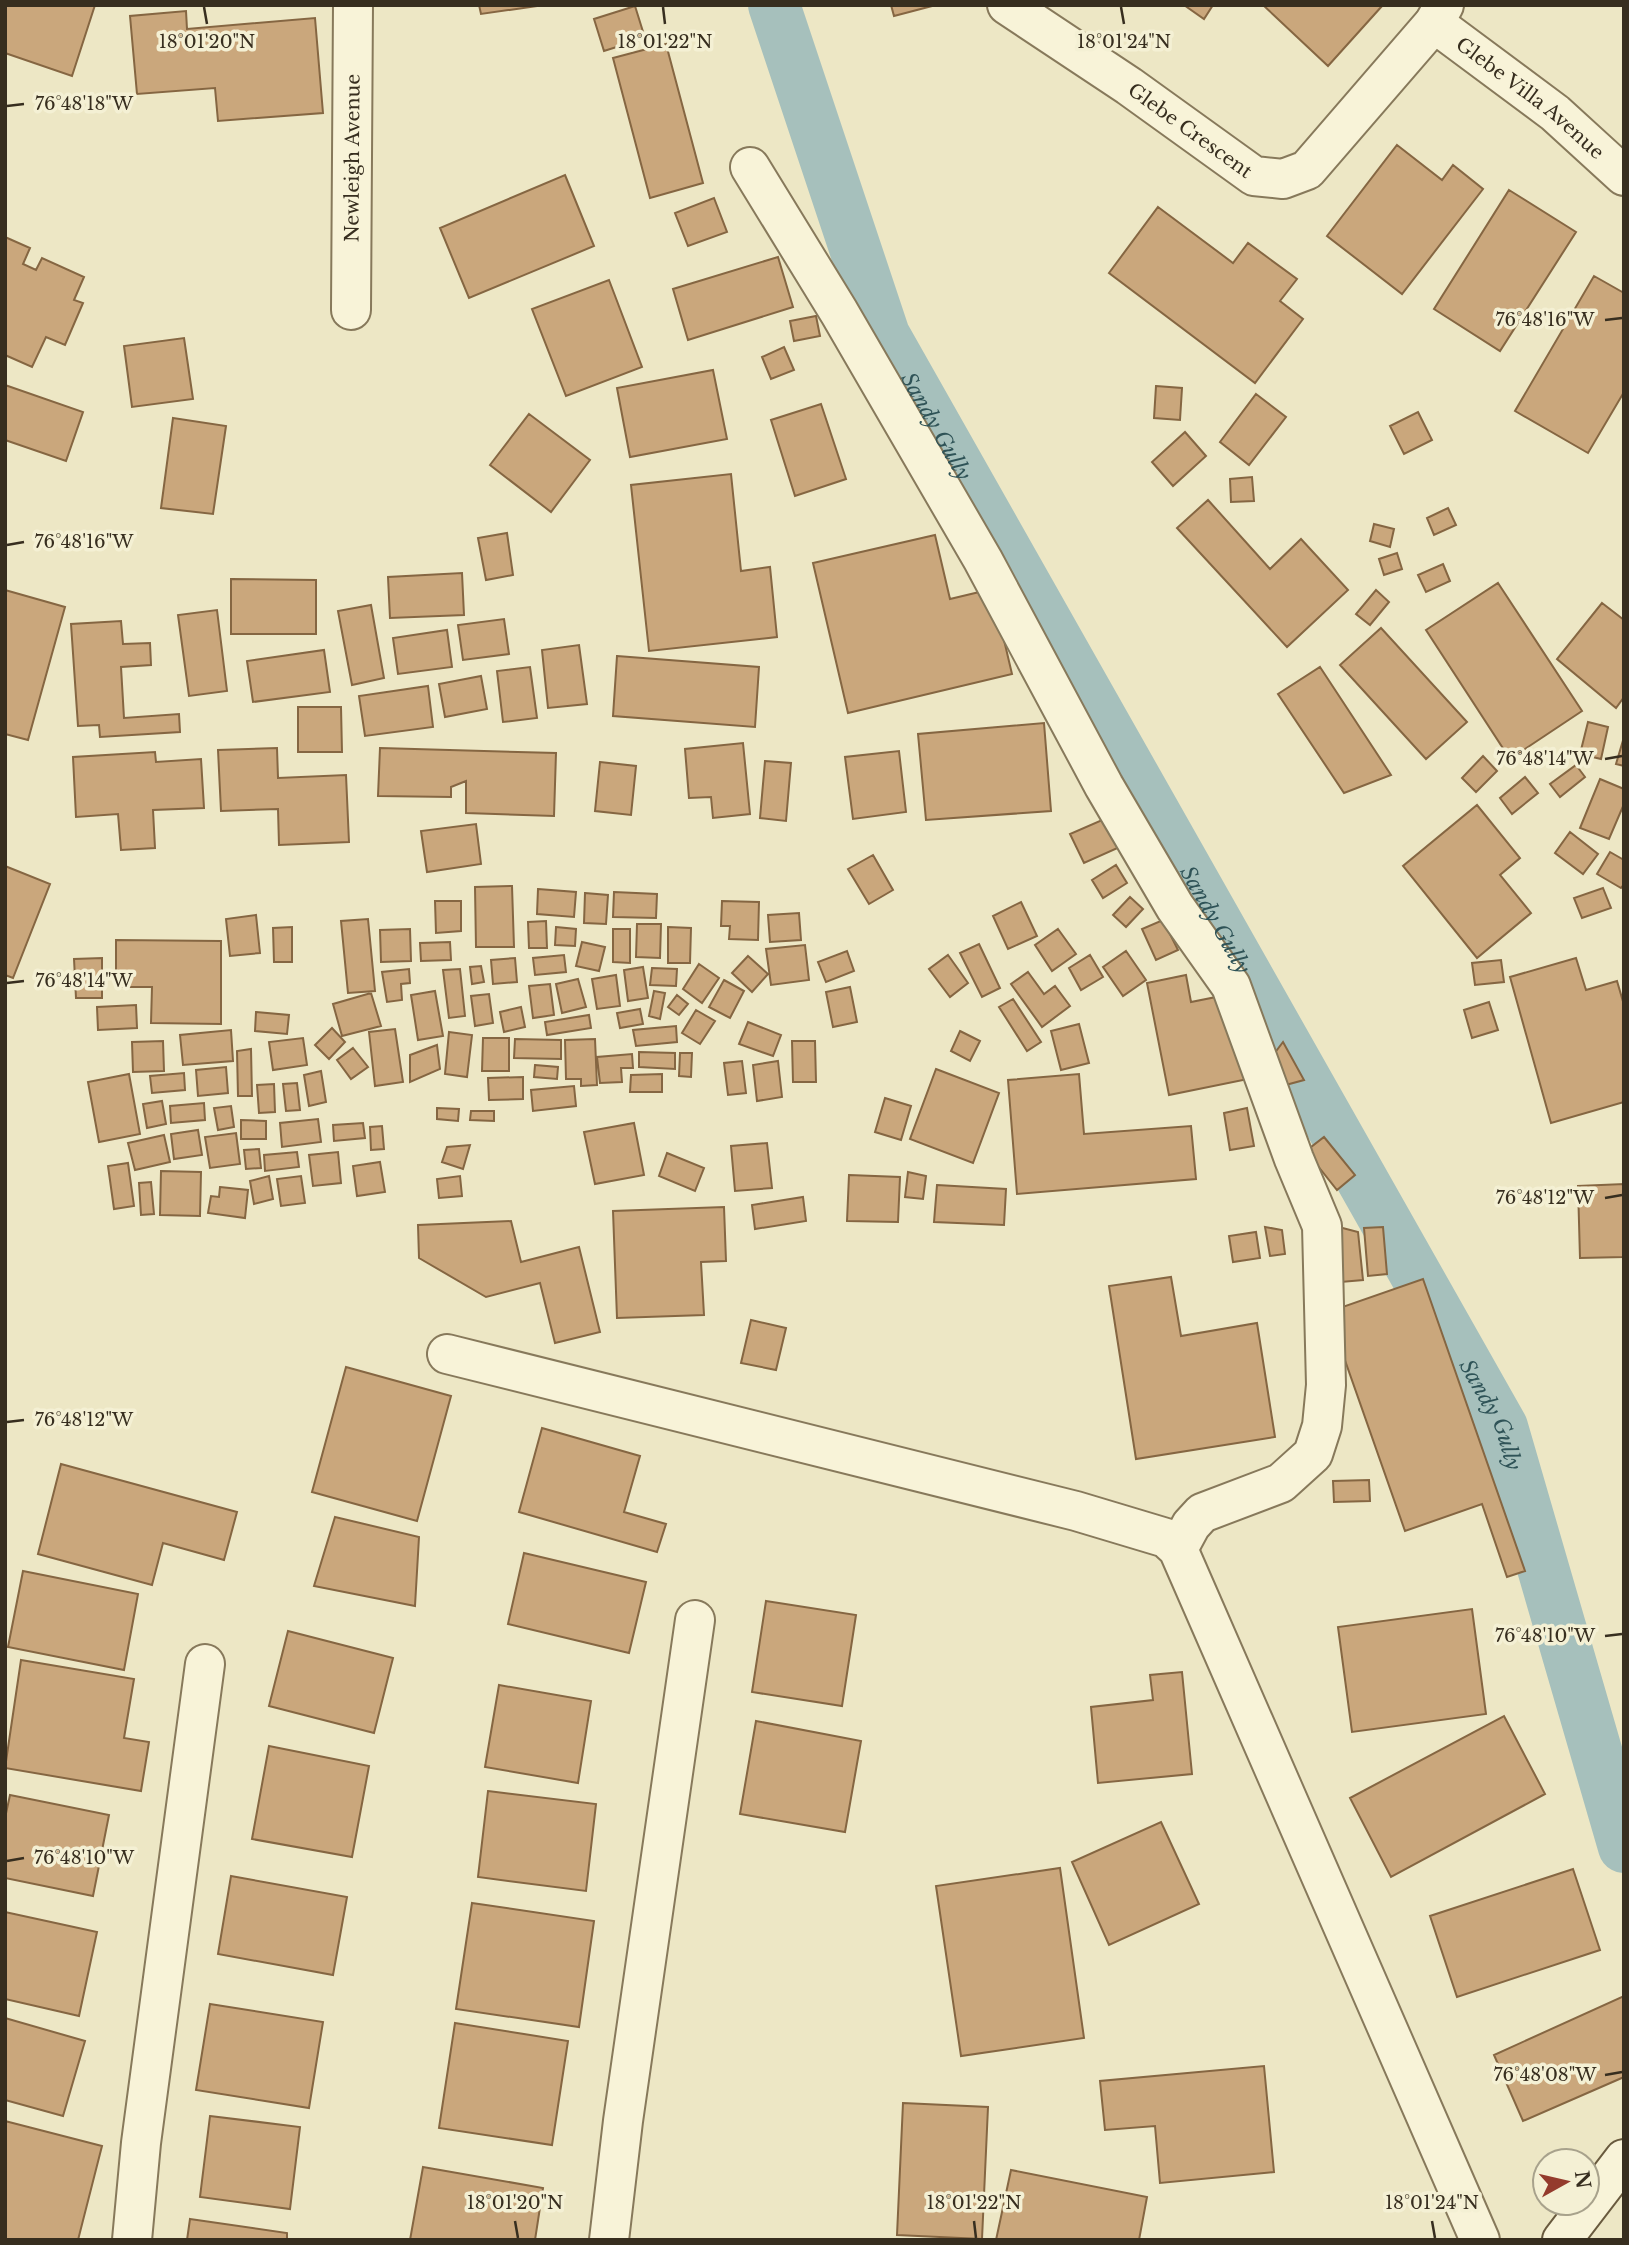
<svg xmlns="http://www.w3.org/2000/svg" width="1629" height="2245" font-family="'Libre Baskerville',serif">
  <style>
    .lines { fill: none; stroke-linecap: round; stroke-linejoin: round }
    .canal { stroke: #a6c0bc; stroke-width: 52 }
    .building { fill: #caa77c; stroke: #856642; stroke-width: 2 }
    .minor-casing { stroke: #87795b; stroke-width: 42 }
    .secondary-casing { stroke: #695a3e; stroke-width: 42 }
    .minor { stroke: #f8f3d8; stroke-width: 38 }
    .secondary { stroke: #f8f3d8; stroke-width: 38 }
    .ticks { fill: none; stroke: #372e1f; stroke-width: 2.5 }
    .labels { text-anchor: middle; stroke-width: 7; stroke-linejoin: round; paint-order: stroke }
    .street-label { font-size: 19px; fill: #372e1f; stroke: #f4f0d4 }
    .water-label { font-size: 21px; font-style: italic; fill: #2f5357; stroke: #f4f0d4 }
    .ticks-label { font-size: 18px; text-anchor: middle; fill: #372e1f; stroke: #f4f0d4; stroke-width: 7; stroke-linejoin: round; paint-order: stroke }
  </style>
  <rect width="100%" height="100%" fill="#ede7c5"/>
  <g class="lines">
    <path class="canal" id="s1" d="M774 5 884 335 1502 1427 1624 1847"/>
  </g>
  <path class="building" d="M5 5H95L72 76 5 53Z
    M479 5H544L481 14Z
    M891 5H936L894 16Z
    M1184 5H1213L1204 19Z
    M1263 5H1382V6L1328 66Z
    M635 6 645 38 604 51 594 19Z
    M186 11 187 29 315 18 323 113 218 121 215 88 137 94 130 16Z
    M666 44 703 183 650 198 613 58Z
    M1397 145 1442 180 1453 165 1483 189 1402 294 1327 236Z
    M565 175 594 246 469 298 440 228Z
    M1509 190 1576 232 1500 351 1434 309Z
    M714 198 727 232 688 246 675 213Z
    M1158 207 1233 263 1248 243 1297 279 1280 301 1303 319 1255 383 1109 273Z
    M5 237 30 248 23 264 36 270 42 258 84 277 74 300 83 303 65 345 46 337 32 367 5 355Z
    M778 257 793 307 688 340 673 289Z
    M1594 276 1624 293V392L1588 453 1515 411Z
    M609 280 642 367 566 396 532 309Z
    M816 316 820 336 794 341 790 321Z
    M184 338 193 399 132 407 124 346Z
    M784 347 794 370 771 379 762 357Z
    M713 370 727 439 630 457 617 388Z
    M5 385 83 412 66 461 5 440Z
    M1156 386 1182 388 1180 420 1154 418Z
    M1256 394 1286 417 1249 465 1220 442Z
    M821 404 846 479 795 496 771 420Z
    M1418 412 1432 440 1404 454 1390 426Z
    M529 414 590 460 551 512 490 465Z
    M173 418 226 426 213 514 161 508Z
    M1185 432 1206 456 1173 486 1152 462Z
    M731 474 741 571 770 567 777 637 649 651 631 485Z
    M1252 477 1254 501 1231 502 1230 479Z
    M1208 500 1270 569 1301 539 1348 590 1287 647 1177 528Z
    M1448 508 1456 525 1434 535 1427 518Z
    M1374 524 1394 529 1390 547 1370 541Z
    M507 533 513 575 486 580 478 538Z
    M935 535 950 599 992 589 1012 674 848 713 813 563Z
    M1397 553 1402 569 1384 575 1379 559Z
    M1443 564 1450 581 1426 592 1418 575Z
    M462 573 464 615 390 618 388 577Z
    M231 579 316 580V634H231Z
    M1498 583 1582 711 1510 759 1426 630Z
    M5 590 65 607 28 740 5 734Z
    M1376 590 1389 602 1370 625 1356 614Z
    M1602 603 1624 620V697L1616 708 1557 659Z
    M371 605 384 678 352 685 338 611Z
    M217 610 227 691 189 696 178 615Z
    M504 619 509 654 463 660 458 625Z
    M121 621 123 644 150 643 151 665 121 667 124 718 179 714 180 732 100 737 99 725 78 726 71 624Z
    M1381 628 1467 722 1426 759 1340 665Z
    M447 630 452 667 398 674 393 638Z
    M579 645 587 704 548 708 542 650Z
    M324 650 330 692 253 702 247 661Z
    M617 656 759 667 755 727 613 716Z
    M530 667 537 718 503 722 497 671Z
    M1320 667 1391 775 1344 793 1278 694Z
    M481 676 487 709 445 717 439 684Z
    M428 686 433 727 365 736 359 696Z
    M298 707H341L342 752H298Z
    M1588 722 1608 727 1601 759 1580 754Z
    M1044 723 1051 811 926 820 918 734Z
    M1624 737V766L1616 764Z
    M743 743 750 814 713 818 711 797 689 798 685 749Z
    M277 748 278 778 346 775 349 842 279 845 278 809 221 811 218 750Z
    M380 748 556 753 554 816 466 813V781L451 787V797L378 796Z
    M899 751 906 812 853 819 845 757Z
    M155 752 156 762 201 759 204 808 153 810 155 848 121 850 118 814 76 817 73 757Z
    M1483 756 1497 771 1476 792 1462 778Z
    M765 761 791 763 786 821 760 818Z
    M600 762 636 766 631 815 595 811Z
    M1576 765 1585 777 1560 797 1550 784Z
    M1525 777 1538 793 1512 814 1500 798Z
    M1600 779 1624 789V804L1609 839 1580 828Z
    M1477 805 1520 858 1500 875 1531 913 1477 958 1403 866Z
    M1109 817 1122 846 1084 863 1070 834Z
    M476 824 481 864 427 872 421 831Z
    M1570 832 1598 854 1583 874 1555 853Z
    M1610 852 1624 860V884L1621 888 1597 874Z
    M873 855 893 890 869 904 848 869Z
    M1116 865 1127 883 1103 898 1092 880Z
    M5 866 50 884 13 978 5 975Z
    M512 886 514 947H476L475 887Z
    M1603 888 1611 908 1582 918 1574 898Z
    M538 889 576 892 574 917 537 914Z
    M614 892 657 894 656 918 613 917Z
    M585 893 608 895 606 924 584 923Z
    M1130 897 1143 909 1126 927 1113 915Z
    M435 901H461V931L436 933Z
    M722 901 759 902 758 940 729 939 730 926H721Z
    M1021 902 1037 936 1008 949 993 916Z
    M799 913 801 940 770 942 768 915Z
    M256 915 260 953 230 956 226 919Z
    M368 919 375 991 348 993 341 921Z
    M1163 920 1178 950 1156 960 1142 929Z
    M546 921 547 948H529L528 922Z
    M637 924H661L660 958 636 957Z
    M292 927V962H274L273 928Z
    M556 927 576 929 575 946 555 945Z
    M668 927 691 928 690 963H668Z
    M410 929 411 961 381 962 380 930Z
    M613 929H630V963L613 962Z
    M1058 929 1076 954 1052 971 1035 945Z
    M116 940 221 941V1024L151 1023 152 987H116Z
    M450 942 451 960 421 961 420 943Z
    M582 942 605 947 599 971 576 966Z
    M979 944 1000 988 982 997 960 953Z
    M805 945 809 980 771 985 766 949Z
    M847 951 854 971 826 982 818 962Z
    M1126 951 1146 980 1123 996 1103 967Z
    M564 955 566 972 535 975 533 958Z
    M948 955 968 983 950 997 929 969Z
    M1090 955 1103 977 1081 990 1069 968Z
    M748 956 768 974 752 992 732 973Z
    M102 958V998H76L74 959Z
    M515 958 517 982 493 984 491 960Z
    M1576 958 1586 990 1617 981 1624 1005V1102L1551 1123 1510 977Z
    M1501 960 1504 982 1475 985 1472 963Z
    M699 964 719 978 702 1003 683 989Z
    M481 966 484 982 472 984 470 967Z
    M643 967 648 998 628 1001 624 970Z
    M652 968 677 969 676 986 650 985Z
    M409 969 410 983 401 984 402 1000 387 1002 382 972Z
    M460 969 465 1016 449 1018 443 970Z
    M1028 972 1044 994 1055 986 1070 1006 1042 1027 1011 984Z
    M616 975 620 1006 597 1009 592 979Z
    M1186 975 1191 1002 1231 994 1248 1079 1169 1095 1147 983Z
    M578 979 586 1007 562 1013 556 984Z
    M724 980 744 991 730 1018 709 1007Z
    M550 984 554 1015 533 1018 529 986Z
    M850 987 857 1022 833 1027 826 992Z
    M435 991 443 1036 418 1040 411 995Z
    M654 991 665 993 660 1019 649 1016Z
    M371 993 381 1026 342 1036 333 1004Z
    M489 994 493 1023 475 1026 471 996Z
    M677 995 688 1004 679 1015 668 1007Z
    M1013 999 1041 1042 1027 1051 999 1007Z
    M1489 1002 1498 1030 1472 1038 1464 1010Z
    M136 1005 137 1028 98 1030 97 1007Z
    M521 1007 525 1027 504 1032 500 1012Z
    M640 1009 643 1024 620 1028 617 1013Z
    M696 1010 715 1021 700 1044 682 1033Z
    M256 1012 289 1015 287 1034 255 1031Z
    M589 1015 591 1028 547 1035 545 1022Z
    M748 1022 781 1035 773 1056 739 1044Z
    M1079 1024 1089 1063 1061 1070 1051 1031Z
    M676 1026 677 1042 636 1046 633 1030Z
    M332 1028 345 1042 329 1059 315 1045Z
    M395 1029 403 1082 375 1086 369 1032Z
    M231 1030 233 1061 183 1065 180 1035Z
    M960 1031 980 1041 970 1061 951 1051Z
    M449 1032 472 1035 467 1077 445 1074Z
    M303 1038 307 1065 273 1070 269 1042Z
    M483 1038H509V1071H482Z
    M515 1039 561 1040V1059L514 1058Z
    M595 1039 597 1085 581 1086V1079H566L565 1040Z
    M163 1041 164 1071 133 1072 132 1042Z
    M792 1041H815L816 1082H793Z
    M1283 1042 1304 1080 1282 1086 1274 1054Z
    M437 1045 440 1069 410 1082V1055Z
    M353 1048 368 1067 351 1079 337 1060Z
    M251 1049 252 1096H238L237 1051Z
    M639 1052 675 1053V1069L639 1067Z
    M680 1053H692L691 1077 679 1076Z
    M632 1054 633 1068H621L622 1082 600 1083 597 1057Z
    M742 1061 746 1093 728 1095 724 1063Z
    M778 1061 782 1097 757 1101 753 1065Z
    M535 1065 558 1067 557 1079 534 1077Z
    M226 1067 228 1093 198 1096 196 1070Z
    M936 1069 999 1093 973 1163 910 1139Z
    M321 1071 326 1102 309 1106 304 1075Z
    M184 1073 185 1090 152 1093 150 1076Z
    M129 1074 140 1134 99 1142 88 1082Z
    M662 1074V1092H630L631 1075Z
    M1079 1074 1084 1134 1191 1126 1196 1179 1017 1194 1008 1080Z
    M523 1077V1099L489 1100 488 1078Z
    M297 1083 300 1110 286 1111 283 1084Z
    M274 1084 275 1112 259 1113 257 1085Z
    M574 1086 576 1106 533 1111 531 1090Z
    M885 1098 911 1106 901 1140 875 1132Z
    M162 1101 166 1124 147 1128 143 1104Z
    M204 1103 205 1120 171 1123 170 1106Z
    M231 1106 234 1127 218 1130 214 1108Z
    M437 1108 459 1109 458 1121 437 1119Z
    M1247 1108 1254 1146 1230 1150 1224 1113Z
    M471 1111H494V1121L470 1120Z
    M318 1119 321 1142 282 1147 280 1123Z
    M241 1120 266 1121V1139H241Z
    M363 1123 365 1138 334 1141 333 1125Z
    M634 1123 644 1175 595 1184 584 1132Z
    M382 1126 384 1149 371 1150 370 1127Z
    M198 1130 202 1155 174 1159 171 1134Z
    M236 1133 240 1164 210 1168 205 1137Z
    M164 1135 170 1162 135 1170 128 1143Z
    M1324 1137 1355 1175 1337 1190 1306 1151Z
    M767 1143 772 1188 735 1191 731 1146Z
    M470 1145 463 1169 442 1162 447 1147Z
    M259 1149 261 1168 246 1169 244 1150Z
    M297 1152 299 1167 265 1171 264 1155Z
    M338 1152 341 1183 313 1186 309 1155Z
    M667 1153 704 1168 695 1191 659 1176Z
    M380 1162 385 1192 357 1196 353 1166Z
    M128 1163 134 1206 114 1209 108 1166Z
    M161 1171 201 1172 200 1216 160 1215Z
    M908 1172 926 1176 923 1199 905 1197Z
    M849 1175 900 1177 898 1222 847 1221Z
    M269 1176 273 1199 254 1204 250 1181Z
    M301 1176 305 1203 281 1206 277 1179Z
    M460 1176 462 1196 439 1198 437 1179Z
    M151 1182 154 1214 141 1215 139 1183Z
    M1624 1184V1257L1580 1258 1578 1186Z
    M937 1185 1006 1189 1004 1225 934 1222Z
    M220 1187 248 1190 245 1218 208 1213 211 1196 219 1197Z
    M803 1197 806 1221 755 1229 752 1205Z
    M724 1207 726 1261 701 1262 704 1315 617 1318 613 1211Z
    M511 1221 521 1262 579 1247 600 1332 555 1343 540 1283 486 1297 419 1258 418 1225Z
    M1335 1226 1358 1232 1363 1280 1341 1282Z
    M1265 1227 1282 1230 1285 1254 1270 1256Z
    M1383 1227 1387 1274 1368 1276 1364 1228Z
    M1256 1232 1260 1258 1233 1262 1229 1236Z
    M1171 1277 1181 1336 1257 1323 1275 1437 1136 1459 1109 1286Z
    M1423 1279 1525 1571 1507 1577 1482 1504 1405 1531 1328 1312Z
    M751 1320 786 1328 776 1370 741 1363Z
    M346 1367 451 1396 417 1521 312 1492Z
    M542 1428 640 1456 624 1512 666 1524 657 1552 519 1512Z
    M61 1464 237 1512 224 1560 163 1543 152 1585 38 1554Z
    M1369 1480 1370 1501 1334 1502 1333 1481Z
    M335 1517 419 1537 415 1606 314 1586Z
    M524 1553 646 1582 629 1653 508 1624Z
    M23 1571 138 1594 124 1670 8 1647Z
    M766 1601 856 1615 842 1706 752 1692Z
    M1472 1609 1486 1714 1352 1732 1338 1627Z
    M288 1631 393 1658 374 1733 269 1706Z
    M21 1660 134 1679 124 1738 149 1742 141 1791 5 1768Z
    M1182 1672 1192 1774 1098 1783 1091 1707 1153 1700 1150 1675Z
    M499 1685 591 1701 578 1783 485 1767Z
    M1504 1716 1545 1794 1391 1877 1350 1798Z
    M756 1721 861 1741 845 1832 740 1814Z
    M269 1746 369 1766 352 1857 252 1839Z
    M488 1791 596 1804 586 1891 478 1877Z
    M10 1795 109 1815 93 1896 5 1878V1818Z
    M1161 1822 1199 1904 1109 1945 1072 1862Z
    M1060 1868 1084 2038 961 2056 936 1886Z
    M1573 1869 1600 1950 1457 1997 1430 1916Z
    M231 1876 347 1897 333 1975 218 1954Z
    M472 1903 594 1921 579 2027 456 2009Z
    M5 1912 97 1932 79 2016 5 1999Z
    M1624 1996V2077L1523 2121 1494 2055Z
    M210 2004 323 2022 309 2108 196 2090Z
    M5 2018 85 2041 63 2116 5 2100Z
    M455 2023 568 2041 552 2145 439 2128Z
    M1264 2066 1274 2172 1160 2183 1155 2126 1105 2130 1100 2081Z
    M903 2103 988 2107 982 2239 897 2235Z
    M210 2116 300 2127 290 2209 200 2197Z
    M5 2121 102 2146 78 2240H5Z
    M423 2167 543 2188 535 2240H410Z
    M1011 2170 1147 2197 1139 2240H996Z
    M190 2219 287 2233V2240H187Z"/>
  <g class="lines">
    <g class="minor-casing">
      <g id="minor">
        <path id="s2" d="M1007 5 1129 86 1254 176 1283 179 1307 170 1434 23 1444 5"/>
        <path id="s3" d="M1434 23 1555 113 1624 176"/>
        <path d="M750 167 839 312 983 560 1104 786 1175 907 1231 986 1294 1159 1322 1226 1326 1385 1322 1426 1313 1454 1281 1483 1202 1513 1191 1525 1178 1549"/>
        <path id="s4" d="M351 310 353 5"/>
        <path d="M447 1354 1076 1511 1166 1538 1178 1549 1480 2240"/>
        <path d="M132 2240 141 2143 205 1664"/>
        <path d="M609 2240 623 2121 695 1620"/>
      </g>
    </g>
    <g class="secondary-casing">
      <path id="secondary" d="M1562 2240 1624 2159"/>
    </g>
    <use href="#minor" class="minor"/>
    <use href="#secondary" class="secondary"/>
  </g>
  <path class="ticks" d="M204 7 207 24M663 7 665 24M1121 7 1124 24M7 106 24 104M1605 320 1622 318M7 545 24 542M1605 759 1622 756M7 983 24 981M1605 1198 1622 1195M7 1422 24 1420M1605 1636 1622 1634M7 1861 24 1858M1605 2075 1622 2072M515 2221 518 2238M974 2221 976 2238M1432 2221 1435 2238"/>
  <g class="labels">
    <g class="street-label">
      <text dy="7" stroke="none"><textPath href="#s3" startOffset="122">Glebe Villa Avenue</textPath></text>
      <text dy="7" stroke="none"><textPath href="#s2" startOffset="222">Glebe Crescent</textPath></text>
      <text dy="7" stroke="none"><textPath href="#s4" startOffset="152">Newleigh Avenue</textPath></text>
    </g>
    <g class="water-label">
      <text dy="7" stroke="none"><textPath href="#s1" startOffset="453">Sandy Gully</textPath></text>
      <text dy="7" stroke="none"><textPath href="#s1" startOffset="1020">Sandy Gully</textPath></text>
      <text dy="7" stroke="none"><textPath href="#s1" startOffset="1587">Sandy Gully</textPath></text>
    </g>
  </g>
  <g class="ticks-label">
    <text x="207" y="48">18°01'20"N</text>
    <text x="665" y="48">18°01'22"N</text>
    <text x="1124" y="48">18°01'24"N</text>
    <text x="84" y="110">76°48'18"W</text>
    <text x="1545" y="326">76°48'16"W</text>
    <text x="84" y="548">76°48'16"W</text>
    <text x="1545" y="765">76°48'14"W</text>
    <text x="84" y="987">76°48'14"W</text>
    <text x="1545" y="1204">76°48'12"W</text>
    <text x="84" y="1426">76°48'12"W</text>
    <text x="1545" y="1642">76°48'10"W</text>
    <text x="84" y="1864">76°48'10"W</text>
    <text x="1545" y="2081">76°48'08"W</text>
    <text x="515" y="2209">18°01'20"N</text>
    <text x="974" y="2209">18°01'22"N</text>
    <text x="1432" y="2209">18°01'24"N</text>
  </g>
  <rect width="1629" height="2245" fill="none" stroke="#372e1f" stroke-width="14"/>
  <g transform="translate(1566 2182) rotate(82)"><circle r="33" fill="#f4f0d4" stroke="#a8a28c" stroke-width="2"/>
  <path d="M0-5L12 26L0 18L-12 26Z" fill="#943b2d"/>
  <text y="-10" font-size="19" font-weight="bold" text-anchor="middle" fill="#372e1f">N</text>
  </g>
</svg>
